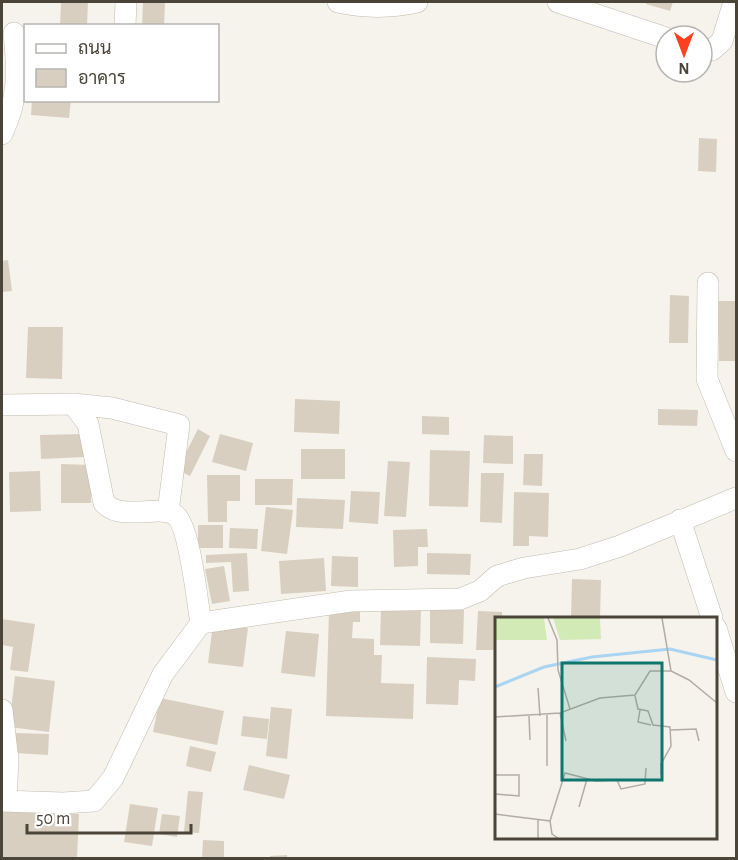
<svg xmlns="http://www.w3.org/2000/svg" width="738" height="860" font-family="'Alegreya Sans',Sarabun,sans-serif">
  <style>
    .building { fill: #d8cfc1 }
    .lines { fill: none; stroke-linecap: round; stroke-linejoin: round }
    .minor-casing { stroke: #c2bbae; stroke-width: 22 }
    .minor { stroke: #fff; stroke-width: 21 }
    .inset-river { fill: none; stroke: #a9d4f2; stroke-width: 3 }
    .inset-road { fill: none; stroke: #b2ada4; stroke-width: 1.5 }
    .view { fill: #0f766e; fill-opacity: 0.15; stroke: #0f766e; stroke-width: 3 }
    .inset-edge { fill: none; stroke: #4b4439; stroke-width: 3 }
  </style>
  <rect width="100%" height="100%" fill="#f6f3ec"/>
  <path class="building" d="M61 2H88L87 26H60Z
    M143 2H165L164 26H142Z
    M646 2H673L670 11 646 4Z
    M32 100H71L69 118 31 115Z
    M699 138 717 139 716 172 698 171Z
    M8 260 12 291 2 292V261Z
    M670 295 689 296 688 343H669Z
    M718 301H736V361H719Z
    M28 327H63L62 379 26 378Z
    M295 399 340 401 339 434 294 432Z
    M658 409 698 410 697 426 658 425Z
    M422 416 449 417V435L422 434Z
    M198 429 210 436 190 476 177 470Z
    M83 434 85 457 41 459 40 435Z
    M220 434 253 443 246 471 212 462Z
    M484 435 513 436V464L483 463Z
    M301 449H345V479H301Z
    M430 450 470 451 468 507 429 506Z
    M524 454H543L542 486 523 485Z
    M388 461 410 462 406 517 384 516Z
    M61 464 91 465V503H61Z
    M40 471 41 511 10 512 9 472Z
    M481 473H504L502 523 480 522Z
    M207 475H240V501H227V522H208Z
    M255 479H293L292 505H255Z
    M351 491 380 492 378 524 349 522Z
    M514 492 549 493 548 537 529 536V546H513Z
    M297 498 345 500 343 529 296 527Z
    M266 507 293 510 287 554 261 551Z
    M198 525H223V548H198Z
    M230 528 258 529 257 549 229 548Z
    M427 529 428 547H418V566L394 567 393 530Z
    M247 553 249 591 233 592 231 562 206 563V555Z
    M427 553 471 554 470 575 427 574Z
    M332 556 358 557V587L331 586Z
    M324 558 326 591 281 594 279 561Z
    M224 566 230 601 212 604 205 569Z
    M572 579 601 580 600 618H571Z
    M381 608 421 609 420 646 380 645Z
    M329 609H360V622H353L352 638 374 639V655H382L381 683 414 684 413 719 326 716Z
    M430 609 464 610 463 644 430 643Z
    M478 611 502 612V618H496V650H476Z
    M2 619 35 624 28 672 10 670 13 647 2 645Z
    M213 624 248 628 243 667 208 663Z
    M286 631 319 634 315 677 281 673Z
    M427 657 476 659 475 681 459 680 458 705 426 704Z
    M15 676 55 681 49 732 9 727Z
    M160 698 224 711 217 745 153 732Z
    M271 707 292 709 287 759 266 756Z
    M243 716 269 719 267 739 241 736Z
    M15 733 49 734 48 755 14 753Z
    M190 746 216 752 211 772 186 766Z
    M249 765 290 775 284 799 243 790Z
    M188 791 203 792 199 833 184 832Z
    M130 804 158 808 152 846 124 842Z
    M3 811 79 814 77 858 2 857Z
    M162 814 180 816 177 837 159 834Z
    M203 840 224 841V858H202Z
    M287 855V858H270V856Z"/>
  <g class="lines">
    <g class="minor-casing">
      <path id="minor" d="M338 2C365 8 390 8 417 2
        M558 2 666 38
        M125 26 126 2
        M702 50H712L722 41 734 2
        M2 134C19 97 18 72 14 33
        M708 283 707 379 736 451
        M73 404 112 408 179 425 168 512
        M2 405 73 404 88 424 104 503C114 513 125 512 138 512 150 512 166 508 175 515 190 526 197 602 201 623
        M680 520 712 618
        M716 628 736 692
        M2 710 8 760 6 801
        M2 801 63 803 94 801 113 778 163 674 201 623 351 601 460 599 480 591 497 576 524 568 580 559 620 546 736 498"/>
    </g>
    <use href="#minor" class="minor"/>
  </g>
  <g transform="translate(495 617)">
    <rect width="222" height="222" fill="#f6f3ec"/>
    <path d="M0 1H49L52 23H0ZM58 1H105L106 22 65 23Z" fill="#d2eab5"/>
    <path class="inset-river" d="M0 70 49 50 97 40 175 32 222 43"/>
    <path class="inset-road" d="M53 1 62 23 63 53 75 92M167 1 176 54 194 63 222 86M43 71 45 99M140 79 143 92 153 94 158 108 175 110 176 129 166 147V158M145 93 143 105 156 108M65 96 71 124M52 98V149M34 99 35 123M0 100 65 96 105 81 140 78 155 54H176M176 113 201 112 204 124M0 158H24V179L0 177M84 190 92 162M0 197 55 204 57 217 63 221M43 202V221M55 204 70 156 101 164 122 163 126 172 150 167 151 151"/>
    <path class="view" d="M67 46H167V163H67Z"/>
    <rect width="222" height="222" class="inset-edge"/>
  </g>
  <rect width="738" height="860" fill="none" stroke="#4b4439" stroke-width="6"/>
  <rect x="24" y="24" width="195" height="78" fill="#ffffff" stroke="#b7b4b0" stroke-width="1.5"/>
  <rect x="36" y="44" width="30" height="9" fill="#ffffff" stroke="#b7b4b0" stroke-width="1.5"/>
  <text x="78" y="54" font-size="18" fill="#4b4439">ถนน</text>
  <rect x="36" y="69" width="30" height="18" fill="#d8cfc1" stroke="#b7b4b0" stroke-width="1.5"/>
  <text x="78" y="84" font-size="18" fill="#4b4439">อาคาร</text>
  <g transform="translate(684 54) rotate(180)"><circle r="28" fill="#ffffff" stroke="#b7b4b0" stroke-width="1.5"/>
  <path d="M0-4.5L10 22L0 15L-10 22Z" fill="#fc3f1d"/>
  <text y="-9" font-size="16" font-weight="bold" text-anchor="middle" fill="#4b4439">N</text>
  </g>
  <path d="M27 824v9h164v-9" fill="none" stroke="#4b4439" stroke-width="3"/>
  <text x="36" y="824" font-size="18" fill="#4b4439" stroke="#ffffff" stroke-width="4.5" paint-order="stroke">50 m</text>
</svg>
